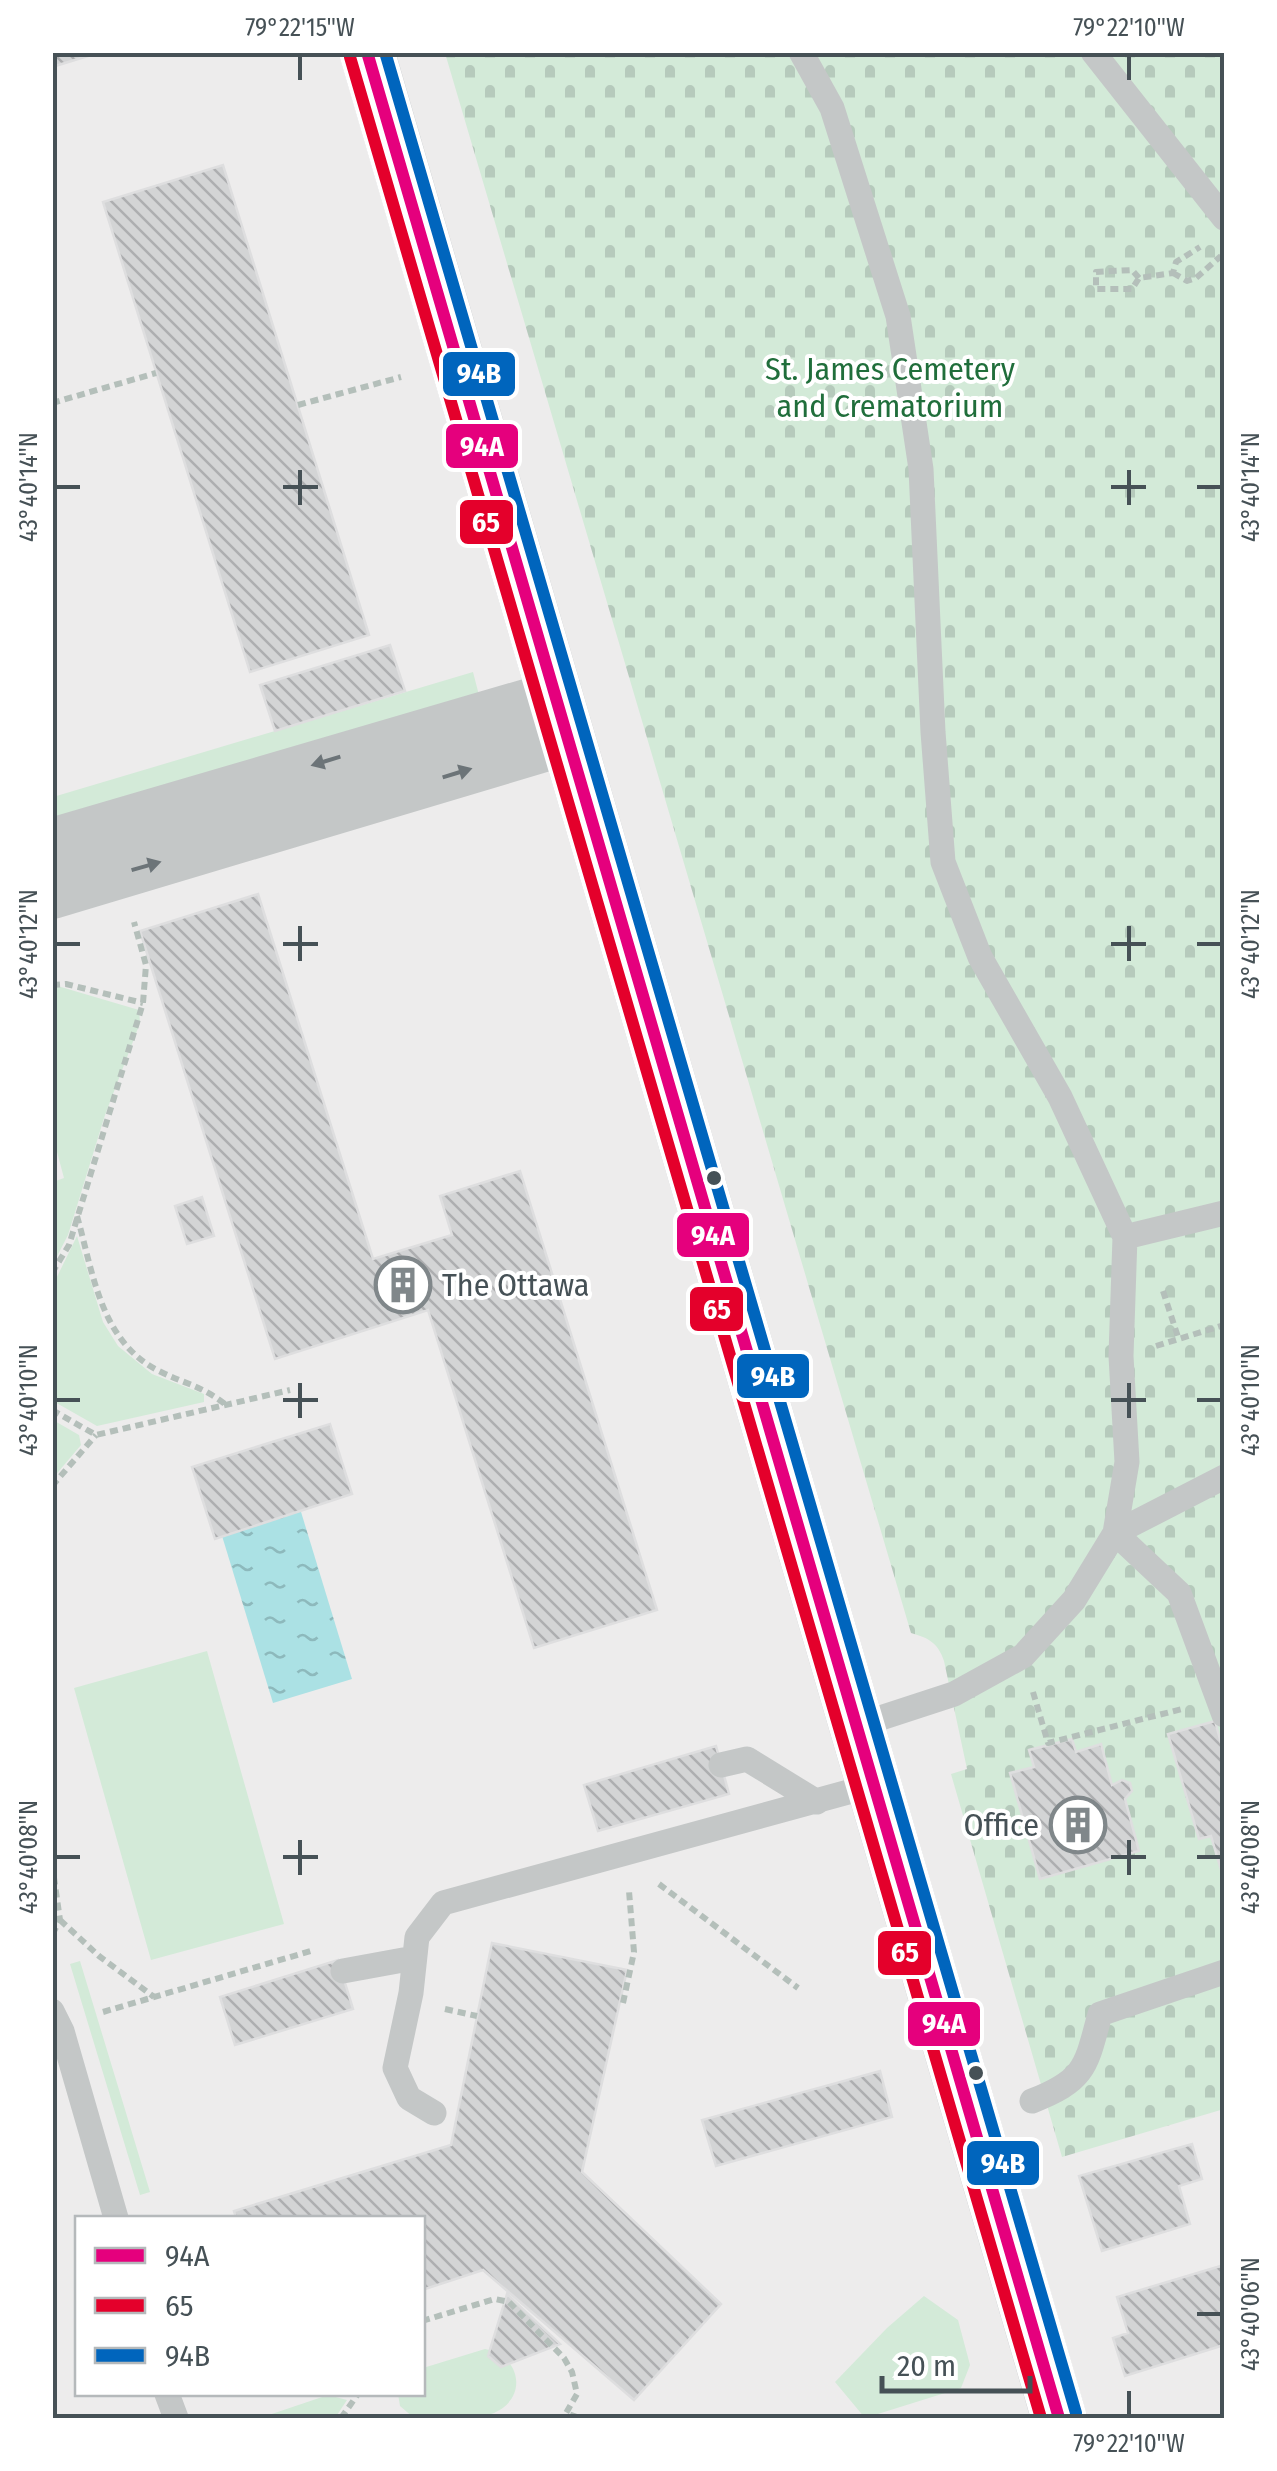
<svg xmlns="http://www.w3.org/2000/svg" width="1277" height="2471" font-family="'Fira Sans Condensed',sans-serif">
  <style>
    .green { fill: #d3ead8 }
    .cemetery { fill: url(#cemetery-stones) }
    .water { fill: url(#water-ripples) }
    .building { fill: url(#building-back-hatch); stroke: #dededf; stroke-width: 2.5 }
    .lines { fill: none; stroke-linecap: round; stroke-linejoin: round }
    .path { stroke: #b4bfba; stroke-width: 6; stroke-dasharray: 8 5; stroke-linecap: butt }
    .lane { stroke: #c4c7c7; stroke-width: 25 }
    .street { stroke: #c4c7c7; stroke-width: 50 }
    .secondary { stroke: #c4c7c9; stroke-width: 55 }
    .bus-1-casing { stroke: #fff; stroke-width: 20 }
    .bus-2-casing { stroke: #fff; stroke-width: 20 }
    .bus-3-casing { stroke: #fff; stroke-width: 20 }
    .bus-1 { stroke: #e5007d; stroke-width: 12 }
    .bus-2 { stroke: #e4002b; stroke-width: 12 }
    .bus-3 { stroke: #0065bd; stroke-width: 12 }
    .oneway { fill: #6c7478 }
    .ticks { fill: none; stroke: #465156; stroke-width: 4 }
    .bus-dot { fill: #465156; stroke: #fff; stroke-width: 4 }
    .labels { text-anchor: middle; stroke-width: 8; stroke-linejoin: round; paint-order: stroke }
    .park-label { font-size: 32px; fill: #206e3b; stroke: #fff }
    .poi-label { font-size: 32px; fill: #465156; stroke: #fff; text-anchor: start }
    .line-badge { stroke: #fff; stroke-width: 4 }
    .badge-label { font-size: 28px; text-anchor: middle; font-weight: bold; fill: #fff }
    .neatline { fill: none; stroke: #465156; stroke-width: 4 }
    .ticks-label { font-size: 25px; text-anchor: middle; fill: #465156 }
  </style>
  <defs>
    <pattern id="cemetery-stones" width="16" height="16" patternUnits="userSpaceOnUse" patternTransform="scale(2.5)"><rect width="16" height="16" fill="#d3ead8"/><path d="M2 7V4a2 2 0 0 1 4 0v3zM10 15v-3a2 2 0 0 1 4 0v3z" fill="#b6cabc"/></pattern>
    <pattern id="water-ripples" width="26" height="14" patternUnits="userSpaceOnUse" patternTransform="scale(2.5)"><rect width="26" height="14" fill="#abe1e4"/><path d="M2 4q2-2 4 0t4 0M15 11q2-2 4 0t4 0" fill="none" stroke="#8db9bc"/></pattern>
    <pattern id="building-back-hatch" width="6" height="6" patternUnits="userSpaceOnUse" patternTransform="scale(2.5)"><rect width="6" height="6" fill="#d3d4d5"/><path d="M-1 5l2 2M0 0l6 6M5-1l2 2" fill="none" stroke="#adaeb0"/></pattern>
  </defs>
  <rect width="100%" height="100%" fill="#edecec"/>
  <path class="green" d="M473 672 480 699 53 829V797Z
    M61 987 139 1010 140 1023 105 1115 68 1235 53 1264V1182L64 1178 53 1137V988Z
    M77 1236 103 1322 118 1346 152 1374 204 1394V1402L97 1426 53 1401V1285Z
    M53 1420 79 1435 81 1445 53 1478Z
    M207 1651 284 1924 151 1960 74 1688Z
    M80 1961 150 2192 140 2195 70 1964Z
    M924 2296 958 2320 970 2365 961 2388 865 2418 835 2382 887 2328Z
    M485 2349C523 2357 528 2401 491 2414 468 2423 439 2418 414 2418L400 2406 398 2394H422L423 2368Z
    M328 2395 347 2400 335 2418H260Z"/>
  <path class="cemetery" d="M445 53H1224V2109L1062 2157 951 1774 967 1769 944 1661C938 1643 929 1638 911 1633Z"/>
  <path class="water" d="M298 1502 352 1679 273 1703 219 1526Z"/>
  <path class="building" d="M52 52H101L52 67Z
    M223 165 369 635 250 672 103 202Z
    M390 645 405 691 275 731 260 685Z
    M258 894 373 1259 452 1235 440 1196 520 1171 657 1610 534 1648 428 1310 275 1359 140 931Z
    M202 1197 214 1236 187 1244 175 1206Z
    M330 1424 352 1494 215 1539 192 1467Z
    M1215 1721 1224 1754V1880L1211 1836 1199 1839 1168 1734Z
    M1072 1739 1076 1752 1101 1744 1112 1785 1122 1780 1130 1783 1132 1791 1125 1799 1139 1851 1040 1879 1010 1773 1034 1767 1029 1750Z
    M716 1746 729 1794 598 1831 584 1785Z
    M492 1943 627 1970 582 2172 721 2304 634 2400 483 2270 422 2290V2218H236L234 2211 451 2145Z
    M338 1960 353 2009 235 2045 220 1997Z
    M880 2071 892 2117 716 2166 702 2120Z
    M1192 2144 1202 2179 1179 2186 1190 2224 1102 2251 1079 2176Z
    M1224 2265V2345L1125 2376 1113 2338 1128 2333 1117 2297Z
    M507 2294 560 2344 501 2367 488 2356Z"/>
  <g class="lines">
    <path class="path" d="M1173 273 1187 281 1196 278 1221 256
      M1139 278 1132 270 1096 272V289H1132L1139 278 1173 273 1176 262 1200 247
      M52 403 156 373
      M298 405 401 377
      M52 985 66 984 143 1003
      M77 1216C93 1272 100 1340 157 1370 182 1383 203 1386 226 1405
      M52 1273 69 1245 143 1003 146 965 134 922
      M1163 1291 1179 1340
      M1156 1346 1224 1325
      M52 1410 96 1435 290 1390
      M52 1486 96 1435
      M1033 1692 1048 1743 1182 1709
      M52 1864 60 1920 52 1935
      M659 1884 798 1988
      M60 1920 99 1956 154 1997
      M623 2003 634 1952 629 1891
      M445 2009 477 2016
      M103 2012 314 1950
      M422 2321 495 2299 509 2302 564 2358 572 2372 577 2394 566 2413 579 2418
      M341 2418 358 2394"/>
    <path class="lane" d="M801 52 832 108 898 316 921 469 933 732 943 862 980 957 1060 1097 1125 1237 1121 1356 1127 1462 1115 1533 1074 1600 1023 1656 954 1694 856 1726
      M1093 52 1224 218
      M1125 1237 1224 1213
      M1115 1533 1179 1593 1224 1715
      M1115 1533 1224 1477
      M721 1765 747 1759 817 1802
      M343 1971 414 1958
      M52 2011 62 2031 116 2218
      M1032 2101C1086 2080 1086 2066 1100 2014L1224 1972
      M434 2113 409 2098 395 2068 411 1993 417 1937 443 1903 874 1785
      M167 2394 176 2418"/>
    <path class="street" d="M52 843 554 696
      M52 894 567 740"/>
    <path class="secondary" d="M367 52 1059 2418"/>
    <g class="bus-1-casing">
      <path id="bus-1" d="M367 52 1059 2418"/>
    </g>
    <g class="bus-2-casing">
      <path id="bus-2" d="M350 57 1041 2418"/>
    </g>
    <g class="bus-3-casing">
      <path id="bus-3" d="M385 52 1076 2413"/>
    </g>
    <use href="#bus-1" class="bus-1"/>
    <use href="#bus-2" class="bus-2"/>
    <use href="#bus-3" class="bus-3"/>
  </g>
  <defs><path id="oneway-solid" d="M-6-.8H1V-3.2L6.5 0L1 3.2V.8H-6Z" transform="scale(2.5)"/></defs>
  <g class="oneway">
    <use href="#oneway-solid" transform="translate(326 761) rotate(163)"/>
    <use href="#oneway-solid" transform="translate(457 773) rotate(-17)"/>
    <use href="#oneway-solid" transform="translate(146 866) rotate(-16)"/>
  </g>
  <path class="ticks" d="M300 55V80M1129 55V80M300 470V505M1129 470V505M55 487H80M283 487H318M1111 487H1146M1197 487H1222M300 926V961M1129 926V961M55 944H80M283 944H318M1111 944H1146M1197 944H1222M300 1383V1418M1129 1383V1418M55 1400H80M283 1400H318M1111 1400H1146M1197 1400H1222M300 1840V1875M1129 1840V1875M55 1857H80M283 1857H318M1111 1857H1146M1197 1857H1222M1197 2314H1222M1129 2391V2416"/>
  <defs>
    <g id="building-ring" transform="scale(2.875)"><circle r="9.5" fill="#fff" stroke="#80878a" stroke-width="1.5"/><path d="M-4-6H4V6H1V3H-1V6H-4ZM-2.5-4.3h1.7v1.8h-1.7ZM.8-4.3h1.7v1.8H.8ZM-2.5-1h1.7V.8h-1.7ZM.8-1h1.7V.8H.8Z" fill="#80878a"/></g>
  </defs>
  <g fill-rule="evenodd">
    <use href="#building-ring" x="403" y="1285"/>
    <use href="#building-ring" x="1078" y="1825"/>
  </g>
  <g class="bus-dot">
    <circle cx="714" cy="1178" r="9"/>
    <circle cx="976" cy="2073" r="9"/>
  </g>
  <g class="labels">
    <g class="park-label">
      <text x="890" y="380">St. James Cemetery<tspan x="890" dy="37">and Crematorium</tspan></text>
    </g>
    <g class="poi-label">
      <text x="442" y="1296">The Ottawa</text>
      <text x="1039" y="1836" text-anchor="end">Office</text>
    </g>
  </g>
  <g class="line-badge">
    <rect x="441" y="350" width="76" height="48" rx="10" fill="#0065bd"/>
    <rect x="444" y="422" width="76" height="48" rx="10" fill="#e5007d"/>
    <rect x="458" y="498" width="57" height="48" rx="10" fill="#e4002b"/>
    <rect x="675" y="1211" width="76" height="48" rx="10" fill="#e5007d"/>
    <rect x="688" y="1285" width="57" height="48" rx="10" fill="#e4002b"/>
    <rect x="735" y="1352" width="76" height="48" rx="10" fill="#0065bd"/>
    <rect x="876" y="1929" width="57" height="48" rx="10" fill="#e4002b"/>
    <rect x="906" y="2000" width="76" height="48" rx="10" fill="#e5007d"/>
    <rect x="965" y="2139" width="76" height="48" rx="10" fill="#0065bd"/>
  </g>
  <g class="badge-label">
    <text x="479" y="383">94B</text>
    <text x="482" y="456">94A</text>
    <text x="486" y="532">65</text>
    <text x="713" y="1245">94A</text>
    <text x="717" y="1319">65</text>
    <text x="773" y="1386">94B</text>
    <text x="905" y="1962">65</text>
    <text x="944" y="2033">94A</text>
    <text x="1003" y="2173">94B</text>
  </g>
  <rect width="1277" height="2471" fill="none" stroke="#ffffff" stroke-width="110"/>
  <rect x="75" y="2216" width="350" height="180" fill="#ffffff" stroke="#b5b9bb" stroke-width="2.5"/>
  <rect x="95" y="2248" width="50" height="15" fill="#e5007d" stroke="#b5b9bb" stroke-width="2.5"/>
  <text x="165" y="2266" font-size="30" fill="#465156">94A</text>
  <rect x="95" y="2298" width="50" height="15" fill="#e4002b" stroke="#b5b9bb" stroke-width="2.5"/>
  <text x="165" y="2316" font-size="30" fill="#465156">65</text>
  <rect x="95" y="2348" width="50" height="15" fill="#0065bd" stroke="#b5b9bb" stroke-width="2.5"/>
  <text x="165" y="2366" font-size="30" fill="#465156">94B</text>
  <path d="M882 2376v15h148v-15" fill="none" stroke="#465156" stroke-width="5"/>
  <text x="897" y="2376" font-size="30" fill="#465156" stroke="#ffffff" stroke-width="8" paint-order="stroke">20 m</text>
  <rect x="55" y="55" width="1167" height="2361" class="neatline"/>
  <g class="ticks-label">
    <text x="300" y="36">79°22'15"W</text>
    <text x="1129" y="36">79°22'10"W</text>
    <text transform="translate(28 487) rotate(-90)" y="9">43°40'14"N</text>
    <text transform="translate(1250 487) rotate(-90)" y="9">43°40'14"N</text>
    <text transform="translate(28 944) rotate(-90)" y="9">43°40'12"N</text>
    <text transform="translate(1250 944) rotate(-90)" y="9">43°40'12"N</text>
    <text transform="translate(28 1400) rotate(-90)" y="9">43°40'10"N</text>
    <text transform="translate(1250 1400) rotate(-90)" y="9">43°40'10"N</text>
    <text transform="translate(28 1857) rotate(-90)" y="9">43°40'08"N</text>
    <text transform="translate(1250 1857) rotate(-90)" y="9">43°40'08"N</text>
    <text transform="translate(1250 2314) rotate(-90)" y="9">43°40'06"N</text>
    <text x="1129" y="2452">79°22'10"W</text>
  </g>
</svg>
